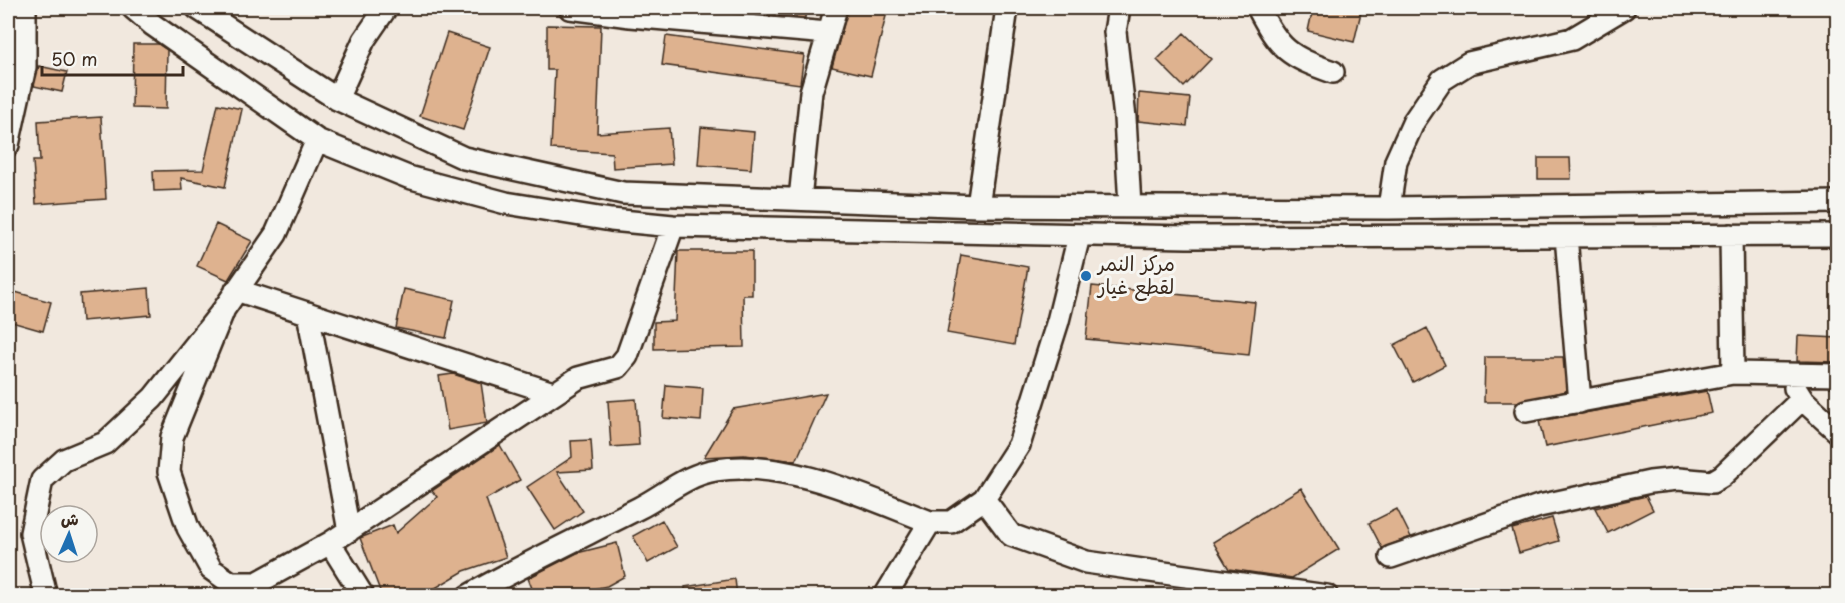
<svg xmlns="http://www.w3.org/2000/svg" width="1845" height="603" font-family="'Playpen Sans','Playpen Sans Arabic',sans-serif">
  <style>
    .building { fill: #deb28f; stroke: #3b2a1e; stroke-width: 1.5 }
    .lines { fill: none; stroke-linecap: round; stroke-linejoin: round }
    .minor-casing { stroke: #3b2a1e; stroke-width: 26 }
    .minor { stroke: #f6f6f2; stroke-width: 21 }
    .poi-dot { fill: #1f6fb2; stroke: #f6f6f2; stroke-width: 2 }
    .labels { text-anchor: middle; stroke-width: 6; stroke-linejoin: round; paint-order: stroke }
    .poi-label { font-size: 20px; fill: #3b2a1e; stroke: #f6f6f2; text-anchor: start }
  </style>
  <rect width="100%" height="100%" fill="#f1e8de"/>
  <filter id="ink" filterUnits="userSpaceOnUse"><feTurbulence type="fractalNoise" baseFrequency=".0167" numOctaves="2"/><feDisplacementMap in="SourceGraphic" scale="12" xChannelSelector="R" yChannelSelector="G"/><feConvolveMatrix kernelMatrix="1 2 1 2 8 2 1 2 1" color-interpolation-filters="sRGB"/></filter>
  <g filter="url(#ink)">
    <path class="building" d="M761 8H806L805 18 760 14Z
      M848 8H888L871 76 832 67Z
      M1313 8H1362L1354 42 1308 31Z
      M547 25 601 26 597 133 669 128 672 164 613 168 612 153 551 149 555 70H547Z
      M447 33 490 47 463 130 420 116Z
      M1184 33 1211 59 1184 87 1157 60Z
      M666 36 804 55 800 84 662 65Z
      M133 44H158L167 50 166 109 132 108Z
      M39 66 67 72 62 92 34 86Z
      M1139 93 1190 98 1187 126 1138 121Z
      M218 104 242 109 225 187 181 178 182 190 154 191 153 171 203 170Z
      M101 117 106 199 36 204 33 161H40L38 121Z
      M701 127 754 132 751 169 698 165Z
      M1538 158H1570L1571 179H1538Z
      M216 224 252 241 228 280 197 266Z
      M678 251H752V295H743L744 347 654 349V322L675 321Z
      M961 255 1028 267 1014 345 947 333Z
      M1092 286 1255 302 1249 355 1086 339Z
      M149 288 151 315 82 321 80 294Z
      M404 289 454 300 446 338 396 328Z
      M8 290 51 302 43 331 8 321Z
      M1427 328 1445 365 1413 382 1394 345Z
      M1798 336 1838 338V362L1797 361Z
      M1485 357H1563L1566 391 1517 402H1484Z
      M453 374 481 383 487 423 448 430 439 376Z
      M666 385 703 388 701 421 663 418Z
      M1707 391 1712 413 1545 447 1539 421Z
      M826 393 796 461 744 455 704 457 733 409Z
      M636 399 639 445 611 447 608 401Z
      M591 440 593 470 557 472 583 511 555 530 527 487 572 457 571 441Z
      M500 445 520 480 486 499 506 557 464 571 422 596H382L360 538 393 525 396 533 437 497 432 491Z
      M1301 488 1339 549 1292 578 1229 569 1213 542Z
      M1646 496 1653 510 1608 533 1595 508Z
      M1397 509 1411 537 1382 548 1369 523Z
      M1552 518 1559 541 1519 553 1512 529Z
      M662 520 677 547 648 563 633 536Z
      M617 543 625 576 607 586 588 590 589 596H535L528 578 577 553Z
      M735 579 737 596H685V587Z"/>
    <g class="lines">
      <g class="minor-casing">
        <path id="minor" d="M133 8 153 25 317 140 408 177 506 203 611 220 673 226 1187 237 1838 235
          M197 8 337 99 464 158 623 193 978 206 1389 208 1838 202
          M570 8 630 16 828 33
          M1119 8 1115 32 1125 118 1130 206
          M1258 8C1280 50 1288 56 1333 72
          M337 99 364 40 386 8
          M8 145 25 67V8
          M800 199 811 92 836 8
          M978 206 1007 8
          M1389 208 1396 161 1414 121 1442 80 1469 63 1572 39 1624 8
          M1731 235 1733 373
          M1566 236 1580 402
          M236 290 553 393
          M224 309 172 437 169 472 188 528 211 569 231 583H257L330 543 578 378 618 367 627 356 673 226
          M308 313 349 531
          M1795 388 1802 399 1838 432
          M1526 411 1733 373 1838 375
          M984 499 1011 535 1086 562 1327 596
          M330 543 363 596
          M1391 557 1539 506 1650 482 1678 479 1712 482 1722 476 1802 399
          M46 596 31 533 42 480 64 460 105 443 153 398 224 309 276 234 317 140
          M468 596C524 564 582 537 639 508 665 495 685 475 716 470 786 459 866 497 930 522
          M885 596 930 522H951L984 499 1019 445 1058 321 1079 236"/>
      </g>
      <use href="#minor" class="minor"/>
    </g>
  </g>
  <circle class="poi-dot" cx="1086" cy="276" r="6"/>
  <g class="labels">
    <g class="poi-label">
      <text x="1098" y="271">مركز النمر<tspan x="1098" dy="23">لقطع غيار</tspan></text>
    </g>
  </g>
  <rect width="1845" height="603" fill="none" stroke="#f6f6f2" stroke-width="30"/>
  <rect x="15" y="15" width="1815" height="573" fill="none" stroke="#3b2a1e" stroke-width="2" filter="url(#ink)"/>
  <g transform="translate(69 534) rotate(3)"><circle r="28" fill="#f6f6f2" stroke="#aba49d" stroke-width="1.5"/>
  <path d="M0-4.5L10 22L0 15L-10 22Z" fill="#1f6fb2"/>
  <text y="-9" font-size="16" font-weight="bold" text-anchor="middle" fill="#3b2a1e">ش</text>
  </g>
  <path d="M42 66v9h141v-9" fill="none" stroke="#3b2a1e" stroke-width="3"/>
  <text x="51" y="66" font-size="18" fill="#3b2a1e" stroke="#f6f6f2" stroke-width="4.5" paint-order="stroke">50 m</text>
</svg>
